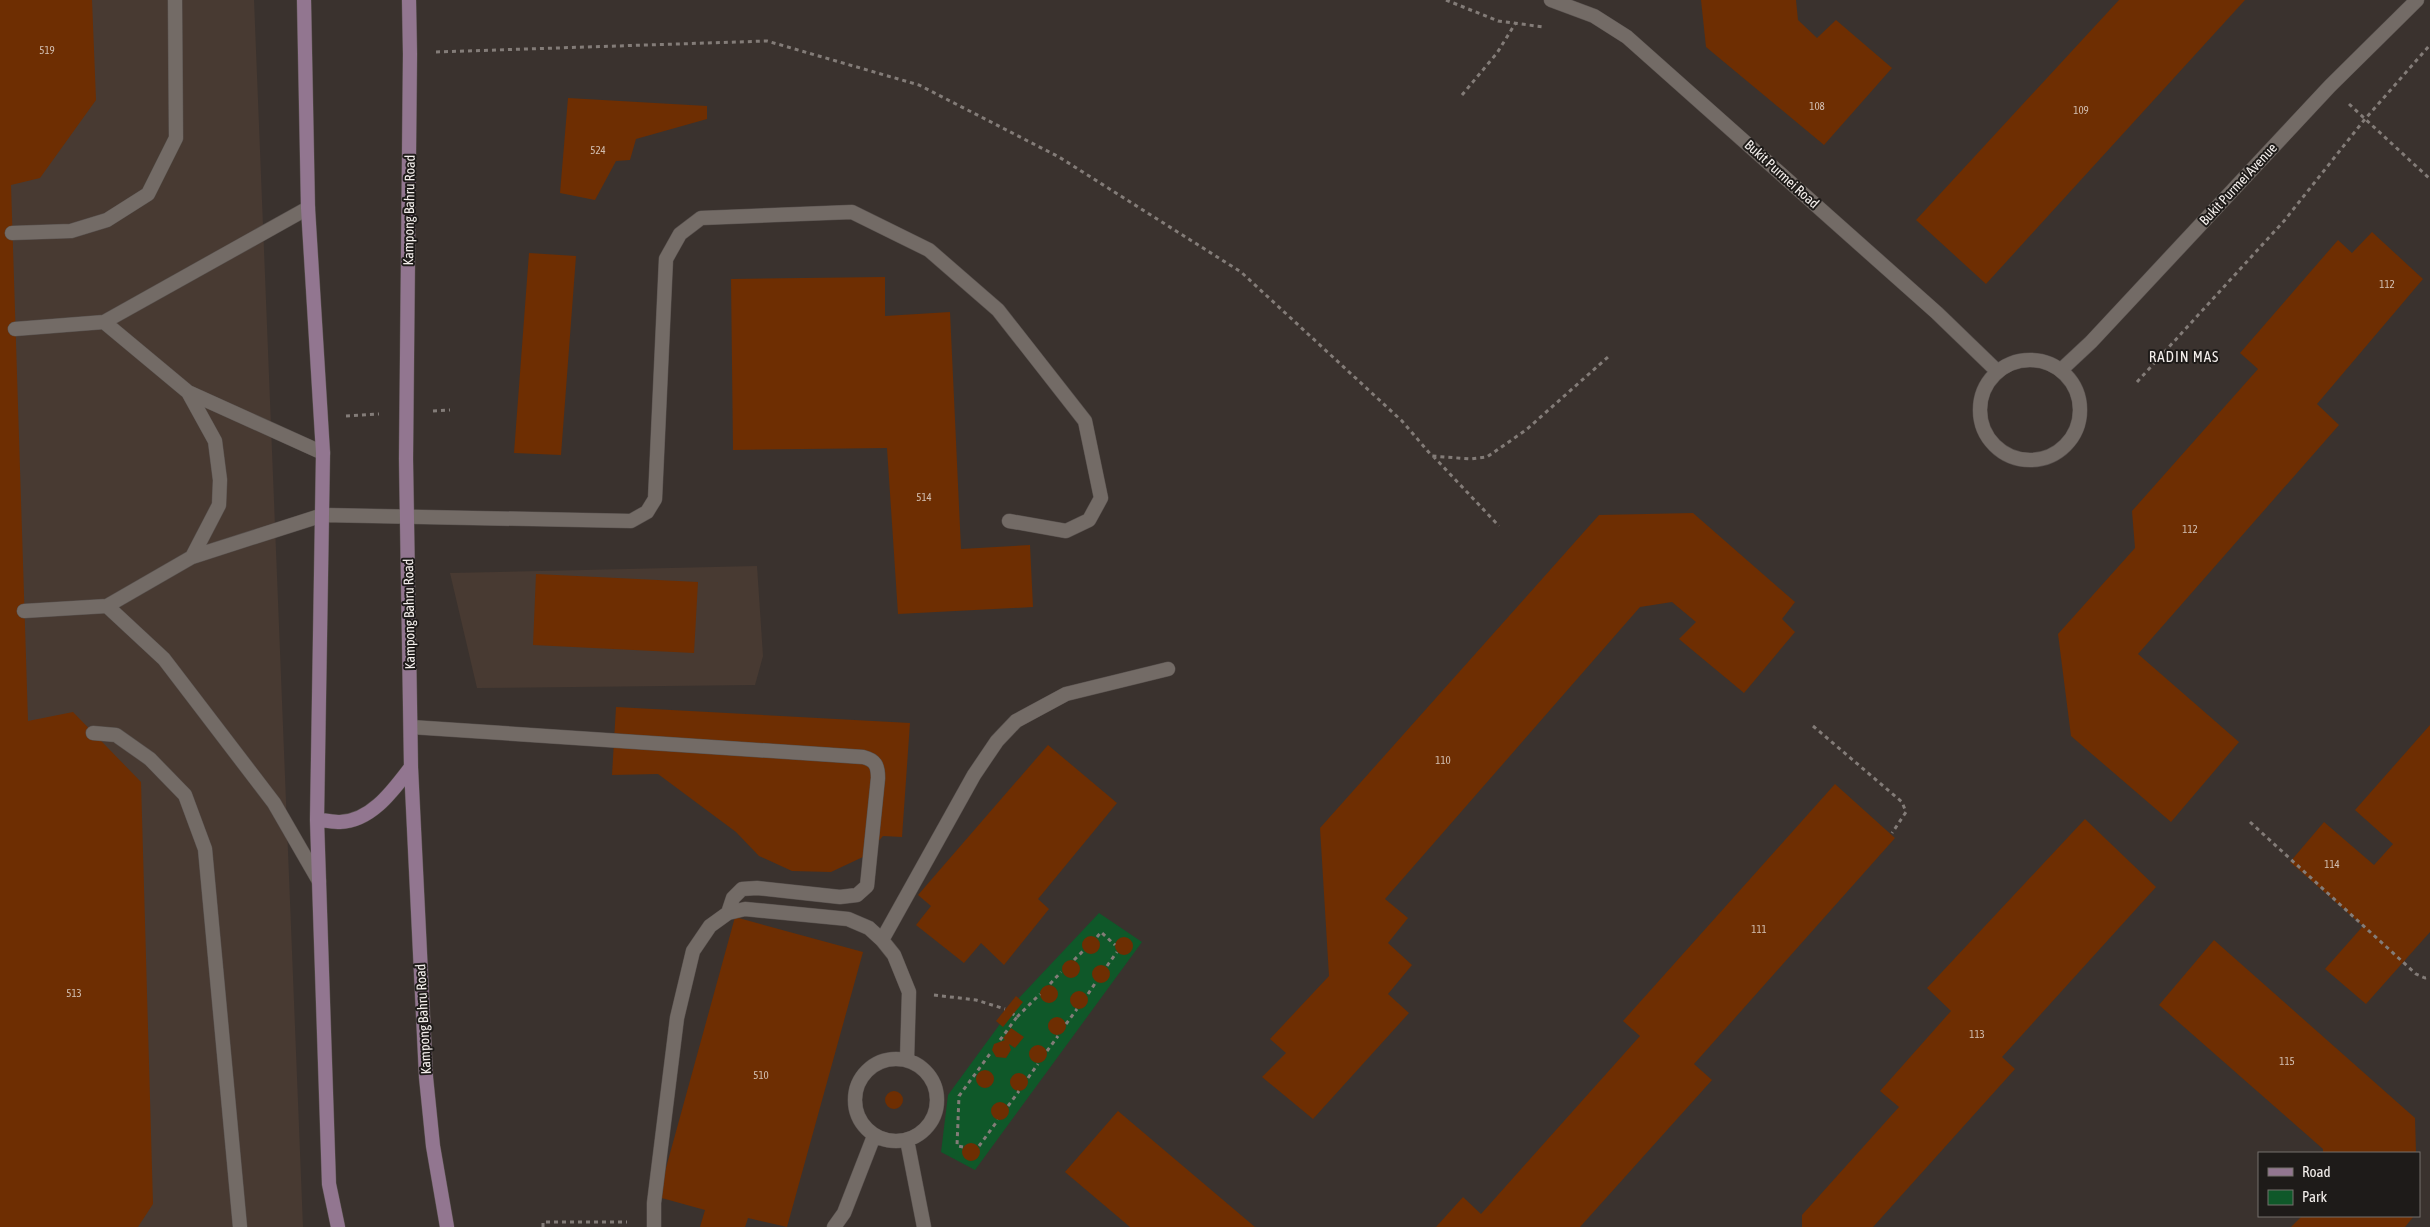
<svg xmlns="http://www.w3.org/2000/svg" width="2430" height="1227" font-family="'Asap Condensed',sans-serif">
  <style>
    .built { fill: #483a32 }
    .green { fill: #0f5829 }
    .building { fill: #6e2e02 }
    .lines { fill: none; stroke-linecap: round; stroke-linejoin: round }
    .service-casing { stroke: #58514e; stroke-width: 15 }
    .minor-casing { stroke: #58514e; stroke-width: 15 }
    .secondary-casing { stroke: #58514e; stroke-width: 15 }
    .path { stroke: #837c78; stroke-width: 3; stroke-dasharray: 4 4; stroke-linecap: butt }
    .service { stroke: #736b66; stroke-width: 14 }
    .minor { stroke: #736b66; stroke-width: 14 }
    .secondary { stroke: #927690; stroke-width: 14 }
    .labels { text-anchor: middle; stroke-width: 4; stroke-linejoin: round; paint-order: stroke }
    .number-label { font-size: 11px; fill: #d2bfb2 }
    .street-label { font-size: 14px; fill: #f4efec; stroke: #1e1b19 }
    .neighbourhood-label { font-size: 15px; letter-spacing: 1px; fill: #f4efec; stroke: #1e1b19 }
  </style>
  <rect width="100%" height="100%" fill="#3a322e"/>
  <path class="built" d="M0 0H254L303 1227H0Z
    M757 566 763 656 755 685 477 688 450 573Z"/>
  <path class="green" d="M1099 913 1142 942 975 1170 941 1152 948 1095 1019 998Z"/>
  <path class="building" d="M0 0H92L96 100 40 178 11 185 28 721 73 712 141 782 153 1204 138 1227H0Z
    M1701 0H1796L1798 20 1817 38 1836 20 1892 68 1824 145 1706 47Z
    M2119 0H2245L1986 284 1916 220Z
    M568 98 707 106V119L636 139 630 160 616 161 595 200 560 193Z
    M2372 232 2423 279 2317 404 2339 425 2138 654 2239 742 2171 822 2071 736 2058 634 2135 548 2132 511 2258 369 2240 353 2338 240 2352 253Z
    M529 253 576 256 561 455 514 453Z
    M885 277V316L950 312 961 549 1030 545 1033 607 898 614 887 448 733 450 731 279Z
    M1693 513 1795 602 1782 619 1795 632 1744 693 1679 639 1696 622 1672 602 1640 607 1385 899 1408 918 1388 943 1412 965 1388 994 1409 1013 1313 1119 1262 1077 1286 1053 1270 1039 1329 976 1320 828 1599 515Z
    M536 574 698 582 694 653 533 645Z
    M616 707 910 723 902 837 883 836 865 856 831 872 792 871 759 856 736 832 658 774 612 775Z
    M2430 725V932L2366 1004 2325 969 2363 926 2290 862 2324 822 2374 865 2393 844 2355 810Z
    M1048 745 1117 803 1038 899 1049 909 1004 965 981 943 964 963 916 925 931 906 918 895Z
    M1835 784 1895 838 1694 1064 1712 1080 1580 1227H1436L1463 1197 1481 1214 1640 1036 1623 1021Z
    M2085 819 2156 887 2002 1057 2015 1069 1873 1227H1802V1215L1899 1107 1880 1091 1951 1011 1927 988Z
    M735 917 863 952 787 1227 748 1218 745 1227H700L705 1210 658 1197Z
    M1082 945a9 9 0 1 1 18 0a9 9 0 1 1-18 0Z
    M1115 946a9 9 0 1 1 18 0a9 9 0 1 1-18 0Z
    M2214 940 2415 1118 2416 1153H2323V1149L2159 1005Z
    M1062 969a9 9 0 1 1 18 0a9 9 0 1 1-18 0Z
    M1092 974a9 9 0 1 1 18 0a9 9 0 1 1-18 0Z
    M1040 994a9 9 0 1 1 18 0a9 9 0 1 1-18 0Z
    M1070 1000a9 9 0 1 1 18 0a9 9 0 1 1-18 0Z
    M1016 996 1023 1002 1003 1027 996 1021Z
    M1048 1026a9 9 0 1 1 18 0a9 9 0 1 1-18 0Z
    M1011 1028 1024 1037 1015 1048 1009 1044 1011 1050 1006 1058 996 1057 992 1050 994 1044 1005 1040 1003 1038Z
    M1029 1054a9 9 0 1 1 18 0a9 9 0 1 1-18 0Z
    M976 1079a9 9 0 1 1 18 0a9 9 0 1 1-18 0Z
    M1010 1082a9 9 0 1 1 18 0a9 9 0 1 1-18 0Z
    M885 1100a9 9 0 1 1 18 0a9 9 0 1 1-18 0Z
    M991 1111a9 9 0 1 1 18 0a9 9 0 1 1-18 0Z
    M1118 1111 1255 1227H1130L1065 1172Z
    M962 1152a9 9 0 1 1 18 0a9 9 0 1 1-18 0Z
    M2302 1216H2414L2405 1227H2291Z"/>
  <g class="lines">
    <g class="service-casing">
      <path id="service" d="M12 233 71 231 107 220 148 194 176 138 175 0
        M104 322 188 392 323 453
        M15 329 104 322 308 208
        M188 392 215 441 220 480 219 505 192 557
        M107 606 164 659 274 803 319 881
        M24 611 107 606 192 557 323 515 631 521 647 512 655 499 666 259 680 234 701 218 852 212 929 250 998 310 1085 421 1101 498 1089 520 1066 531 1009 521
        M411 727 863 757C875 760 878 765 878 778L867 886 857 895 840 897 757 888 742 889 733 898 728 913
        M93 733 116 735 150 759 185 795 205 849 240 1227
        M882 940 974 775 997 741 1016 721 1066 694 1168 669
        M855 1100a41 41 0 1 1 82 0a41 41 0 1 1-82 0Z
        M907 1140 924 1227
        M654 1227V1203L677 1018 693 951 710 926 728 913 745 909 848 919 869 928 882 940 894 955 909 992 907 1060
        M834 1227 844 1213 874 1136"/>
    </g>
    <g class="minor-casing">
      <path id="minor" d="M1551 0 1594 16 1627 37 1937 313 1997 371
        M1980 410a50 50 0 1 1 100 0a50 50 0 1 1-100 0Z
        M2061 370 2091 342 2330 86 2417 0"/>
    </g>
    <g class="secondary-casing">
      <path id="secondary" d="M304 0 308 208 323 453 317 820 329 1184 338 1227
        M409 0 410 54 406 459 411 767 426 1077 433 1146 447 1227
        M317 820C324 820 333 822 340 822 372 821 394 789 411 767"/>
    </g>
    <path class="path" d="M1446 0 1498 21 1544 27
      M436 52 767 41 919 85 1059 157 1241 272 1402 421 1432 456 1471 459 1487 457 1526 430 1608 357
      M1462 95 1497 53 1515 24
      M2349 104 2430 179
      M2137 382 2284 221 2365 119 2430 45
      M433 411 450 410
      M346 416 379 414
      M1433 456 1499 526
      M1813 726 1902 802 1906 812 1892 833
      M2250 822 2416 974 2425 978 2430 977
      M1097 937 1101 932 1115 945
      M1074 960 1083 951
      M1107 966 1117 952
      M1050 984 1061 972
      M1088 994 1096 982
      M934 995 976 1000 1005 1009
      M1017 1017 1040 994
      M1066 1024 1077 1009
      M1000 1040 1017 1017 1013 1014
      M1047 1051 1058 1036
      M1028 1078 1038 1064
      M1008 1106 1019 1091
      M979 1146 998 1120
      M963 1147 957 1146 959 1096 992 1051
      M543 1227V1222H627"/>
    <use href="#service" class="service"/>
    <use href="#minor" class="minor"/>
    <use href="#secondary" class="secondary"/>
  </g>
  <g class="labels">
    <g class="number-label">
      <text x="47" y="54">519</text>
      <text x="1817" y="110">108</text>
      <text x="2081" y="114">109</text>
      <text x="598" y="154">524</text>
      <text x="2387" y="288">112</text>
      <text x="924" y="501">514</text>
      <text x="2190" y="533">112</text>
      <text x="1443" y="764">110</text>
      <text x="2332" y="868">114</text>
      <text x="1759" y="933">111</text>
      <text x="74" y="997">513</text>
      <text x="1977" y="1038">113</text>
      <text x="2287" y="1065">115</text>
      <text x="761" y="1079">510</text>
    </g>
    <g class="street-label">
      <text transform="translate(1782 174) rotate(42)" y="5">Bukit Purmei Road</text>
      <text transform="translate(2238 184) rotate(-47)" y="5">Bukit Purmei Avenue</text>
      <text transform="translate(409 210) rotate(-89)" y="5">Kampong Bahru Road</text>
      <text transform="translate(409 614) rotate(-91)" y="5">Kampong Bahru Road</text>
      <text transform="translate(423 1019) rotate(-93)" y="5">Kampong Bahru Road</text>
    </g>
    <g class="neighbourhood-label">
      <text x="2184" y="362">RADIN MAS</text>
    </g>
  </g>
  <rect x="2258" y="1152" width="162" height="65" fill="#1e1b19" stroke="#74706d"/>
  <rect x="2268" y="1168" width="25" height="8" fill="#927690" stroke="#74706d"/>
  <text x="2302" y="1177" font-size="15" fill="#f4efec">Road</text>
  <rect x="2268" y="1190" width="25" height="15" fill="#0f5829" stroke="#74706d"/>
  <text x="2302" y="1202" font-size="15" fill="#f4efec">Park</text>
</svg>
